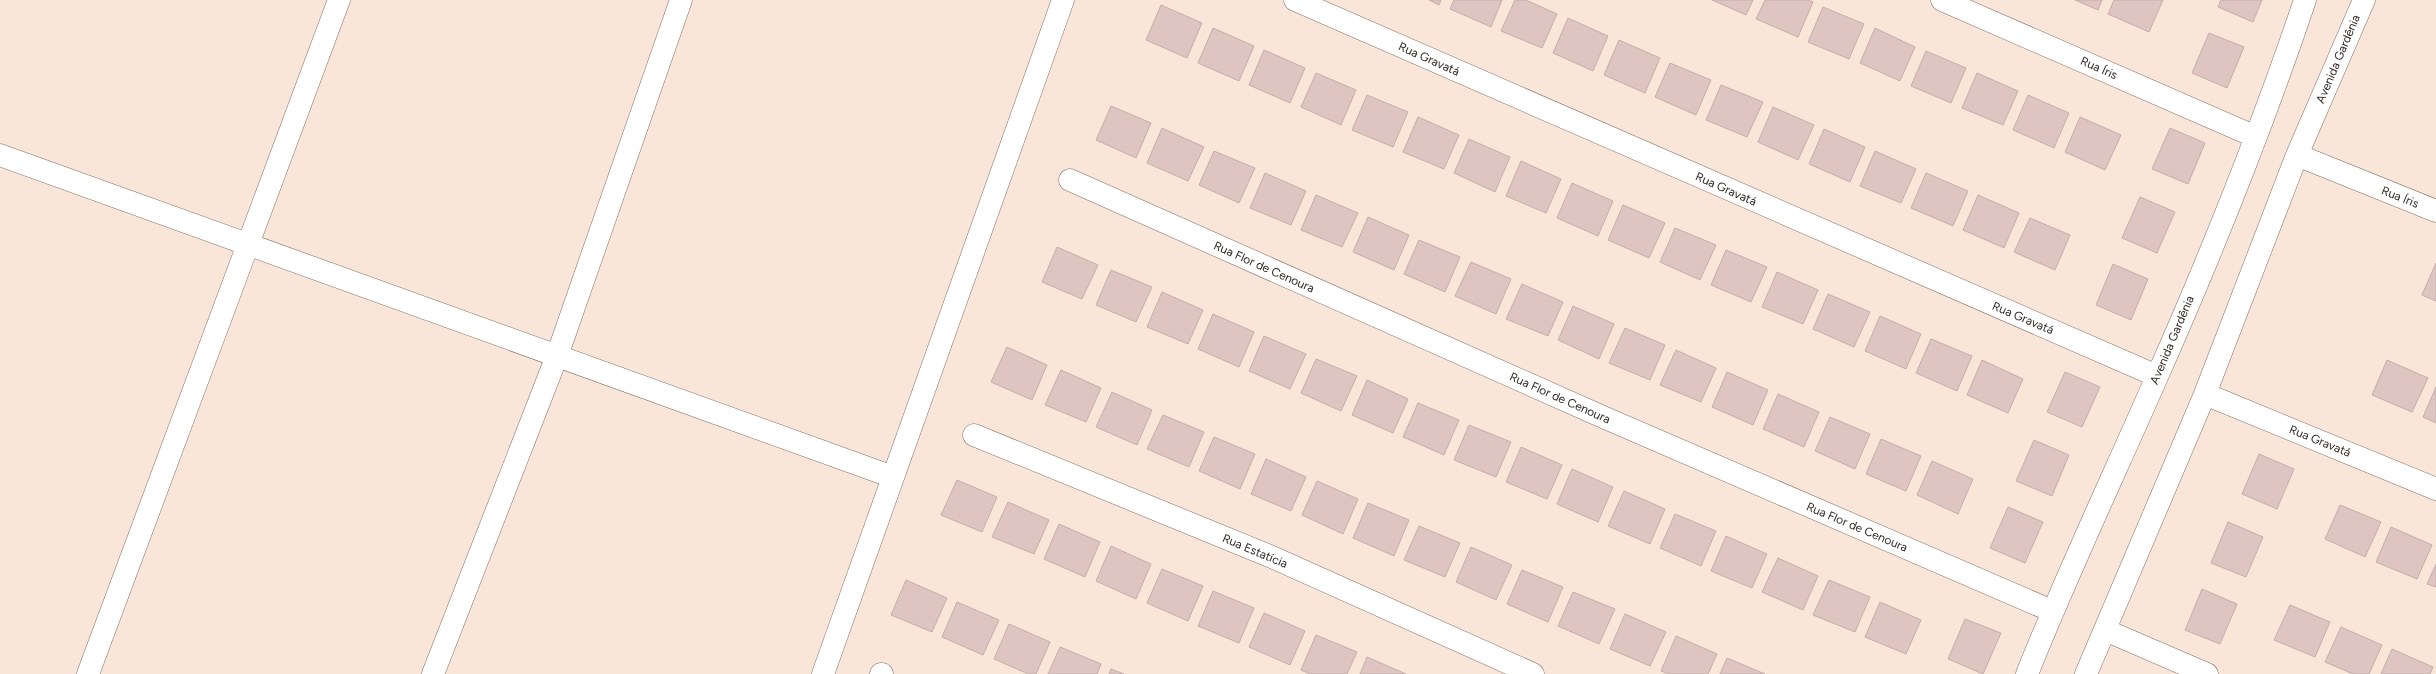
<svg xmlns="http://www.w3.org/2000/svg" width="2436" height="674" font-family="Figtree,sans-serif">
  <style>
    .building { fill: #dec5c1; stroke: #c5ada9 }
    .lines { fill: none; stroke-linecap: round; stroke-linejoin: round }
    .minor-casing { stroke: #827065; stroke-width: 23 }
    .minor { stroke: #fff; stroke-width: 22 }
    .labels { text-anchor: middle; stroke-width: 3.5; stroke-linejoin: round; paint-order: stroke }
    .street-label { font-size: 12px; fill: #302823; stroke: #fff }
  </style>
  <rect width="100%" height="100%" fill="#fae5d9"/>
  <path class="building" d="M1429 0H1441L1439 5Z
    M1454 0H1502L1491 27 1450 9Z
    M1515 0H1526L1557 14 1542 48 1501 31Z
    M1712 0H1753L1746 15Z
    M1765 0H1808L1813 2 1798 37 1756 19Z
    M2075 0H2102L2098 10Z
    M2114 0H2163L2149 32 2108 14Z
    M2221 0H2262L2253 22 2218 7Z
    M1161 5 1202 23 1187 58 1146 40Z
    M1823 7 1864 24 1849 59 1808 42Z
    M1568 18 1608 36 1593 71 1553 53Z
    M1213 28 1254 46 1239 81 1198 63Z
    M1875 28 1915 47 1900 81 1860 63Z
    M2209 33 2244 47 2227 88 2192 73Z
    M1619 40 1660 58 1645 93 1604 75Z
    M1264 50 1305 68 1290 103 1249 85Z
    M1926 51 1966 68 1951 103 1911 86Z
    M1670 63 1711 80 1696 115 1655 97Z
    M1316 73 1356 90 1341 125 1301 107Z
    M1977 73 2018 91 2003 125 1962 108Z
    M1721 85 1763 102 1747 137 1706 120Z
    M1367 95 1408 112 1393 147 1352 130Z
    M2028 95 2069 113 2054 148 2013 130Z
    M1111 106 1151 123 1136 158 1096 140Z
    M1773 107 1814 125 1798 160 1758 142Z
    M1418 117 1459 135 1444 169 1403 152Z
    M2080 117 2121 135 2105 170 2065 152Z
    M1162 128 1204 147 1188 181 1147 163Z
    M2170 128 2205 143 2188 184 2152 169Z
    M1824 129 1865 147 1850 182 1809 164Z
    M1469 139 1510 157 1495 192 1454 173Z
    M1214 151 1255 168 1239 203 1199 185Z
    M1875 151 1916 169 1901 203 1860 186Z
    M1521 161 1561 179 1546 213 1506 196Z
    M1265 173 1306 191 1291 225 1250 208Z
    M1926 173 1968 191 1953 226 1911 208Z
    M1572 183 1613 201 1598 236 1557 218Z
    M1316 195 1358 213 1342 247 1301 230Z
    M1978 195 2019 213 2004 248 1963 230Z
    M2140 197 2175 212 2157 253 2122 238Z
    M1623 205 1665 223 1649 258 1608 240Z
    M1368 217 1409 235 1394 270 1353 252Z
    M2030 218 2070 235 2055 270 2014 252Z
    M1675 228 1716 245 1700 280 1660 262Z
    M1419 240 1460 257 1445 292 1404 274Z
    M1057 247 1098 265 1082 299 1042 282Z
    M1726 250 1767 267 1751 302 1711 285Z
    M1471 262 1511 279 1496 314 1455 296Z
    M2436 263V301L2422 295Z
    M2113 264 2148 279 2131 320 2096 305Z
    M1111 270 1152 287 1136 322 1096 305Z
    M1777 272 1818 290 1803 324 1762 307Z
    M1522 284 1563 302 1548 336 1506 319Z
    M1162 292 1203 310 1188 344 1147 327Z
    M1828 294 1870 312 1854 347 1813 329Z
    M1573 306 1614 324 1599 359 1558 340Z
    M1213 314 1254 332 1239 367 1198 349Z
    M1880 316 1921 334 1906 369 1865 351Z
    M1625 328 1665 345 1650 380 1609 363Z
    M1264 336 1306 354 1290 389 1249 371Z
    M1931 339 1972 356 1957 391 1916 373Z
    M1007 347 1047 365 1032 400 991 382Z
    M1676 350 1716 368 1701 402 1660 385Z
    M1316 359 1357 376 1341 411 1301 393Z
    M1982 360 2023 379 2008 413 1967 395Z
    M2387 360 2428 378 2412 412 2372 395Z
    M1061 370 1101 388 1086 422 1045 405Z
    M1727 372 1768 390 1753 425 1712 407Z
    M2065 372 2100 387 2082 427 2047 412Z
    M1367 380 1408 399 1393 433 1352 415Z
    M2436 387V423L2423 417Z
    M1112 392 1152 410 1137 445 1096 427Z
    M1778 394 1819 412 1804 447 1763 429Z
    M1418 403 1459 420 1444 455 1403 437Z
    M1163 415 1204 432 1189 467 1147 449Z
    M1830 417 1870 434 1855 469 1815 451Z
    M1469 425 1511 442 1496 477 1454 460Z
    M1214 437 1255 454 1240 489 1199 471Z
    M1881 439 1921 456 1906 491 1866 474Z
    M2034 440 2069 455 2052 496 2016 481Z
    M1521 447 1562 465 1547 499 1506 482Z
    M2259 454 2294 469 2277 509 2242 494Z
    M1266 459 1306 477 1291 511 1251 494Z
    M1932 461 1973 479 1958 514 1917 495Z
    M1572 469 1613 487 1598 522 1557 504Z
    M957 480 997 497 982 532 941 515Z
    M1317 481 1358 499 1343 534 1302 515Z
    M1624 491 1665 509 1650 544 1608 526Z
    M1008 502 1049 520 1034 554 992 537Z
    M1368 503 1409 520 1394 556 1353 538Z
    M2340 505 2381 522 2365 557 2325 539Z
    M2008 507 2043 522 2025 563 1990 548Z
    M1675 514 1716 531 1701 566 1660 548Z
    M2228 522 2263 537 2246 577 2211 563Z
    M1059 524 1100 542 1085 577 1044 559Z
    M1419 526 1460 543 1445 577 1404 560Z
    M2391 527 2432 545 2417 579 2376 562Z
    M1726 536 1767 554 1752 588 1711 571Z
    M1111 546 1151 564 1136 599 1096 581Z
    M1471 547 1512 565 1496 600 1456 582Z
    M1778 558 1818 576 1803 610 1762 592Z
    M2436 564V587L2427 584Z
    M1162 569 1203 586 1188 621 1147 603Z
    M1522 570 1563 587 1548 622 1507 604Z
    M906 580 947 598 932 632 891 615Z
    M1829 580 1870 597 1855 632 1813 615Z
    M2202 589 2237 604 2220 644 2185 630Z
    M1213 591 1254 608 1239 643 1198 626Z
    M1573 592 1615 609 1599 644 1558 626Z
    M957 602 999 620 983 655 942 637Z
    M1880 602 1921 620 1906 654 1865 637Z
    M2290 605 2330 622 2315 657 2274 640Z
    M1264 613 1305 631 1290 665 1249 647Z
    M1625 614 1666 632 1650 666 1610 649Z
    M1965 619 2001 633 1983 674 1948 659Z
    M1009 624 1050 642 1036 674H1028L994 659Z
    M2341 627 2382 645 2369 674H2353L2325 662Z
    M1316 635 1357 652 1347 674H1310L1301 670Z
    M1676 636 1717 654 1708 674H1668L1661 671Z
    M1060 647 1101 664 1097 674H1048Z
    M2392 649 2433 667 2430 674H2381Z
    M1367 657 1406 674H1360Z
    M1727 658 1765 674H1720Z
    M1111 669 1124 674H1109Z"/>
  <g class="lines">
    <g class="minor-casing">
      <path id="minor" d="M1295 0 2157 376
        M1942 0 2256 137
        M0 155 893 477
        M2297 155 2436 211
        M1070 180 1603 417 2052 611
        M2205 394 2436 489
        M974 435 1272 557 1533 674
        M2105 630 2207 674
        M88 674 339 0
        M433 674 557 356 681 0
        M823 674 1063 0
        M881 674H882
        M2027 674C2067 574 2113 477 2156 379 2211 255 2262 128 2305 0
        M2086 674 2205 394 2297 155 2364 0"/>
    </g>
    <use href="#minor" class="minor"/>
  </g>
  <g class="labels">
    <g class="street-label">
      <text transform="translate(1429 59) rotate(24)" y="4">Rua Gravatá</text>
      <text transform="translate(2338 59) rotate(-67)" y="4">Avenida Gardênia</text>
      <text transform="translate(2099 68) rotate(24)" y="4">Rua Íris</text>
      <text transform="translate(1726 189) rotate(24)" y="4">Rua Gravatá</text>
      <text transform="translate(2400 197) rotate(22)" y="4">Rua Íris</text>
      <text transform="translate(1264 267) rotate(24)" y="4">Rua Flor de Cenoura</text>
      <text transform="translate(2023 318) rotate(23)" y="4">Rua Gravatá</text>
      <text transform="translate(2172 340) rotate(-67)" y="4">Avenida Gardênia</text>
      <text transform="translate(1560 398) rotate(24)" y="4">Rua Flor de Cenoura</text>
      <text transform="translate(2320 441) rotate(22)" y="4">Rua Gravatá</text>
      <text transform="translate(1857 527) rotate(23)" y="4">Rua Flor de Cenoura</text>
      <text transform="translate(1255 551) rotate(23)" y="4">Rua Estatícia</text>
    </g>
  </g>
</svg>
